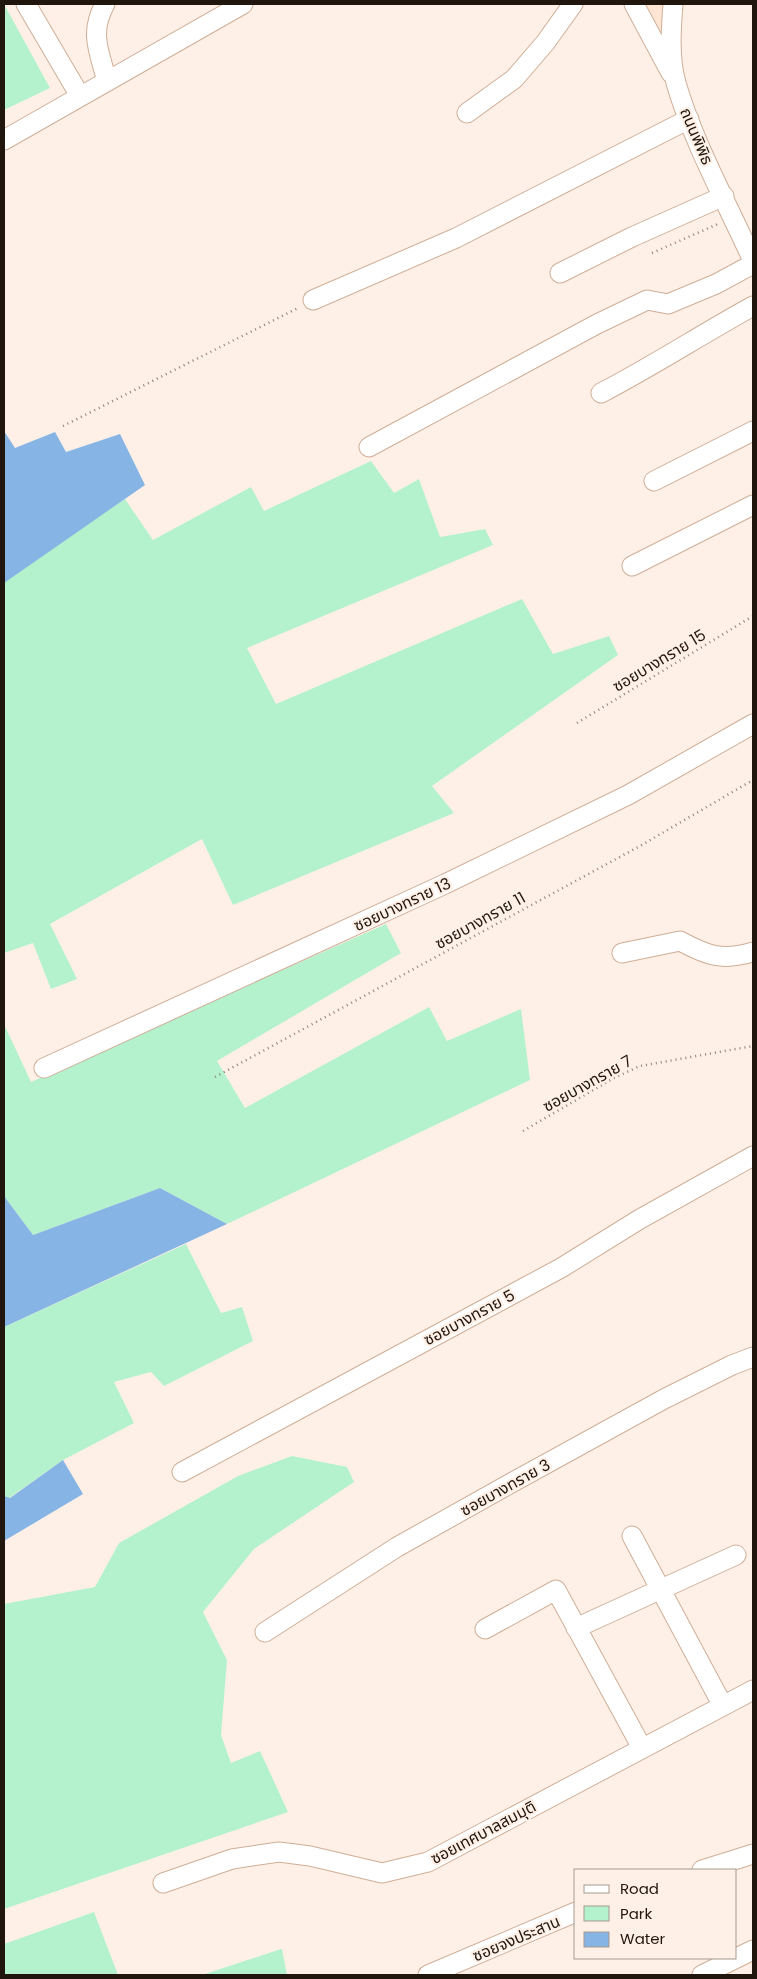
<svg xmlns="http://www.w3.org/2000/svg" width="757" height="1979" font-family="Poppins,'Noto Sans Thai',sans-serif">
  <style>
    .built { fill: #ffe6d4 }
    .green { fill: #b4f2cd }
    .water { fill: #86b4e5 }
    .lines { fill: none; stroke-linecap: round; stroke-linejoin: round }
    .minor-casing { stroke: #cfae97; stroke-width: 21 }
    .path { stroke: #8e8278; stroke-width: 2.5; stroke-dasharray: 1 4; stroke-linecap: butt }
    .minor { stroke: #fff; stroke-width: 19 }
    .labels { text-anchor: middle; stroke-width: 4.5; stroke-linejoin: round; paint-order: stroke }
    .street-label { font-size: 16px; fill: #21160d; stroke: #fef0e6 }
  </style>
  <rect width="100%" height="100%" fill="#fef0e6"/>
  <path class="built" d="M635 4H673L676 82Z"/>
  <path class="green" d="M4 4 50 88 4 110Z
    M371 461 394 493 419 479 440 537 485 529 493 545 247 648 276 704 522 599 553 654 609 636 618 655 432 786 454 813 233 905 202 839 50 924 77 979 51 989 33 943 4 953V581L125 499 153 540 251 487 264 511Z
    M386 924 401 953 217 1061 245 1108 429 1007 447 1041 521 1009 530 1080 227 1224 160 1188 33 1235 4 1196V1024L31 1082Z
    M186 1244 221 1313 242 1307 253 1341 164 1386 151 1372 114 1382 134 1423 63 1460 9 1498 4 1496V1327Z
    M292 1456 347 1467 354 1482 254 1549 203 1612 227 1660 221 1735 231 1763 260 1751 288 1812 4 1909V1604L95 1587 119 1543 238 1476Z
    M94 1912 118 1975H4V1944Z
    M282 1949 287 1975H202L281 1949Z"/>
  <path class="water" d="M4 431 15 448 55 432 66 452 120 434 145 485 4 583Z
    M160 1188 227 1224 4 1327V1196L33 1235Z
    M63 1460 83 1494 4 1541V1496L10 1498Z"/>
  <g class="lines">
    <g class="minor-casing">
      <path id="minor" d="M26 4 80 96
        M105 4C89 33 99 51 107 81
        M634 4 671 73
        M673 4C671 29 669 58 676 83 693 142 728 205 753 261
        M467 113 514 79 545 43 573 4
        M4 140 243 4
        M560 273 632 237 724 196
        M313 300 456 238 689 119
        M601 393C653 366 702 334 753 306
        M369 447 597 324 647 300 668 304 716 284 753 264
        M654 481 753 431
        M632 566 753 505
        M622 953 680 941C708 956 722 961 753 952
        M44 1068 445 884 628 795 753 724
        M182 1472 561 1268 640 1219 753 1156
        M632 1536 723 1706
        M576 1628 736 1555
        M485 1629 556 1590 642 1748
        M265 1632 397 1547 513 1482 664 1399 732 1365 753 1357
        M702 1870 753 1854
        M163 1883 232 1859 279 1852 310 1856 382 1873 428 1862 753 1690
        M428 1975 576 1912
        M702 1975 753 1950"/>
    </g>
    <path class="path" d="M652 253 718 224
      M63 426 298 308
      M577 723 753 616
      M215 1077 640 846 753 780
      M523 1131 614 1078 640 1066 753 1046"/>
    <use href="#minor" class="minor"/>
  </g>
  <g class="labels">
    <g class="street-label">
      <text transform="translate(697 136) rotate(67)" y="6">ถนนพิพิธ</text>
      <text transform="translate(659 660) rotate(-31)" y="6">ซอยบางทราย 15</text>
      <text transform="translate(402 904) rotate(-25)" y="6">ซอยบางทราย 13</text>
      <text transform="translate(480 920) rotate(-29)" y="6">ซอยบางทราย 11</text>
      <text transform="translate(587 1083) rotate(-29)" y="6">ซอยบางทราย 7</text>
      <text transform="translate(469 1317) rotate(-28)" y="6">ซอยบางทราย 5</text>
      <text transform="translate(505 1487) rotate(-29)" y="6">ซอยบางทราย 3</text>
      <text transform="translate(483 1832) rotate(-28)" y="6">ซอยเทศบาลสมมุติ</text>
      <text transform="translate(516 1938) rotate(-23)" y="6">ซอยจงประสาน</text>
    </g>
  </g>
  <rect width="757" height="1979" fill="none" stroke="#21160d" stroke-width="10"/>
  <rect x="574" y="1869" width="162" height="90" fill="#fef0e6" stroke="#a6998f"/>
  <rect x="584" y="1885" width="25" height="8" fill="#ffffff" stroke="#a6998f"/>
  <text x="620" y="1894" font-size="15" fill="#21160d">Road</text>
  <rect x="584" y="1906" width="25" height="15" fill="#b4f2cd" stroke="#a6998f"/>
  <text x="620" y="1919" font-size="15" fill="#21160d">Park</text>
  <rect x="584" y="1932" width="25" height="15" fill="#86b4e5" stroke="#a6998f"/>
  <text x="620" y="1944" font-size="15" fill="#21160d">Water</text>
</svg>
